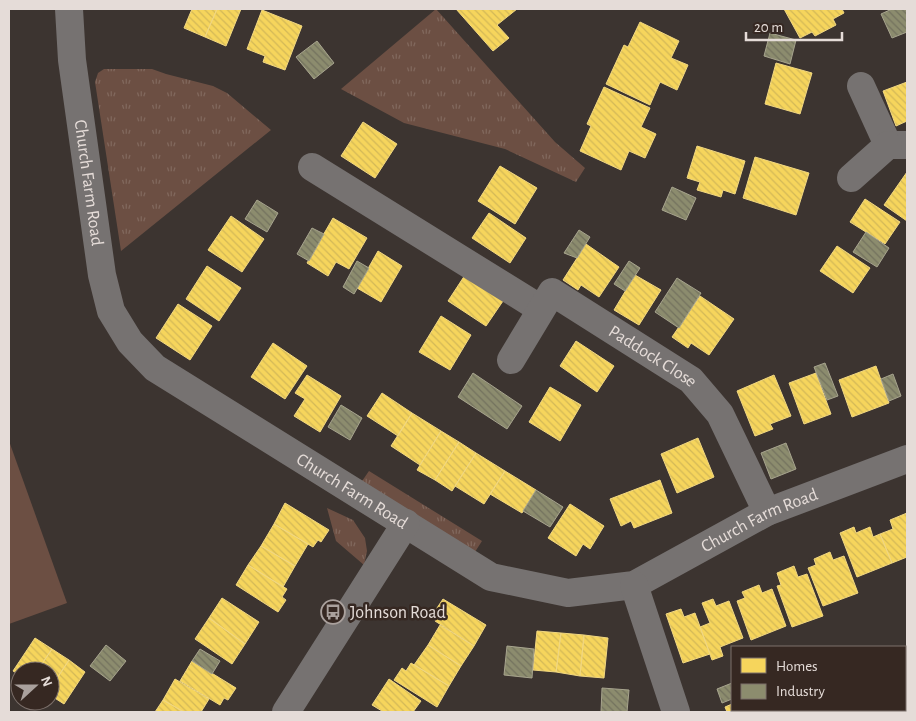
<svg xmlns="http://www.w3.org/2000/svg" width="916" height="721" font-family="'Alegreya Sans',sans-serif">
  <style>
    .grass { fill: url(#grass-tufts) }
    .park { fill: #6c4f43 }
    .homes { fill: url(#homes-back-hatch); stroke: #f1d781 }
    .industry { fill: url(#industry-back-hatch); stroke: #a7a48e }
    .lines { fill: none; stroke-linecap: round; stroke-linejoin: round }
    .street { stroke: #767271; stroke-width: 28 }
    .labels { text-anchor: middle; stroke-width: 5; stroke-linejoin: round; paint-order: stroke }
    .street-label { font-size: 18px; fill: #e5dcd8; stroke: #362822 }
    .poi-label { font-size: 18px; fill: #e5dcd8; stroke: #362822; text-anchor: start }
  </style>
  <defs>
    <pattern id="grass-tufts" width="24" height="20" patternUnits="userSpaceOnUse" patternTransform="scale(1.25)"><rect width="24" height="20" fill="#6c4f43"/><path d="M3 7l-1-3M5 7V3M7 7l1-3M15 17l-1-3M17 17v-4M19 17l1-3" fill="none" stroke="#81685d"/></pattern>
    <pattern id="homes-back-hatch" width="6" height="6" patternUnits="userSpaceOnUse" patternTransform="scale(1.25)"><rect width="6" height="6" fill="#f6d55c"/><path d="M-1 5l2 2M0 0l6 6M5-1l2 2" fill="none" stroke="#d3b857"/></pattern>
    <pattern id="industry-back-hatch" width="6" height="6" patternUnits="userSpaceOnUse" patternTransform="scale(1.25)"><rect width="6" height="6" fill="#8c8c6e"/><path d="M-1 5l2 2M0 0l6 6M5-1l2 2" fill="none" stroke="#73725e"/></pattern>
  </defs>
  <rect width="100%" height="100%" fill="#3c3430"/>
  <path class="grass" d="M436 9 555 142 585 168 576 182 505 149 404 123 341 89Z
    M104 69H152L166 74 213 86 227 93 271 130 121 251 95 82 98 73Z
    M369 471 482 541 473 555 360 484Z
    M327 508 353 520 365 538 367 551 364 565 336 541Z"/>
  <path class="park" d="M9 441 67 603 9 624Z"/>
  <path class="homes" d="M192 9H217L205 37 184 28Z
    M217 9H241L226 46 205 37Z
    M456 9H517L497 25 509 38 493 51Z
    M784 9H842L844 13 833 19 836 25 815 36 812 32 800 38Z
    M262 10 302 26 285 70 263 62 265 56 247 49Z
    M640 22 679 41 671 58 688 65 677 90 660 82 650 105 606 84 624 45 628 47Z
    M776 63 812 73 800 114 765 104Z
    M907 82V121L896 126 883 91Z
    M604 87 650 108 641 127 656 134 645 158 629 151 621 170 580 151 591 126 587 124Z
    M363 122 397 144 375 178 341 156Z
    M697 146 745 161 735 194 723 190 721 197 697 190 700 182 687 178Z
    M755 157 809 173 796 215 743 198Z
    M500 166 537 188 515 224 478 201Z
    M907 172V221L884 205Z
    M865 199 900 222 885 244 850 222Z
    M489 213 526 238 510 263 472 238Z
    M231 216 264 239 242 272 208 250Z
    M333 218 367 238 349 269 336 262 328 276 307 263Z
    M586 244 619 267 599 297 581 285 578 290 563 280Z
    M837 246 870 268 853 293 820 271Z
    M378 251 402 266 381 302 357 288Z
    M207 266 241 288 219 321 186 299Z
    M465 275 503 301 486 326 448 301Z
    M635 275 661 290 639 325 614 310Z
    M700 296 734 319 709 355 691 343 688 348 672 337Z
    M178 304 212 326 190 360 156 338Z
    M441 316 471 335 450 370 419 352Z
    M576 341 614 366 597 392 560 366Z
    M273 343 307 366 285 399 251 377Z
    M876 366 889 403 852 417 839 380Z
    M816 373 831 414 804 424 789 383Z
    M307 375 341 396 320 432 294 416 305 399 295 393Z
    M774 375 791 416 770 424 773 429 755 436 737 391Z
    M550 387 581 405 560 441 529 422Z
    M382 393 412 413 398 436 367 416Z
    M412 413 441 431 420 465 391 446Z
    M441 431 459 442 435 480 417 470Z
    M698 438 714 477 677 493 661 454Z
    M459 442 476 453 452 491 435 480Z
    M476 453 505 471 484 504 455 486Z
    M505 471 536 490 522 513 490 494Z
    M660 480 672 513 634 528 631 521 621 526 610 499Z
    M285 503 329 530 321 542 318 540 313 547 274 524Z
    M570 504 604 526 590 549 583 544 576 556 548 538Z
    M907 513V557L892 563 880 534 893 529 890 520Z
    M274 524 308 544 295 566 261 546Z
    M854 527 856 533 870 527 873 537 880 534 892 563 857 577 840 533Z
    M261 546 295 566 283 587 248 565Z
    M830 552 833 560 844 556 858 593 823 606 808 568 816 565 814 559Z
    M248 565 287 589 282 597 286 600 278 612 236 585Z
    M794 566 798 577 807 574 823 616 792 627 777 586 781 585 777 573Z
    M759 585 762 593 772 589 786 626 751 640 737 601 745 598 742 592Z
    M222 598 259 622 245 644 209 618Z
    M443 599 486 625 474 646 435 621 439 614 435 611Z
    M713 599 716 606 729 601 743 638 720 647 723 656 712 660 700 627 710 623 702 603Z
    M681 609 684 617 695 613 710 654 683 663 666 614Z
    M209 618 245 644 232 664 195 639Z
    M440 625 474 646 461 666 428 645Z
    M537 631 561 633 556 672 533 670Z
    M561 633 584 635 580 676 556 672Z
    M584 635 608 638 604 678 580 676Z
    M35 638 52 649 37 671H20V675L13 671Z
    M428 645 461 666 449 686 414 665Z
    M52 649 69 660 50 689V671H37Z
    M69 660 85 672 64 704 50 695V689Z
    M192 661 236 688 228 700 224 698 220 705 180 681Z
    M411 663 449 686 437 707 394 680 402 668 406 671Z
    M175 679 209 699 201 712H184L163 700Z
    M389 679 421 701 413 712H381L382 711 372 705Z
    M163 700 184 712H155Z
    M732 704V710H785L786 712H727L725 707Z
    M866 710H899L902 712H869Z"/>
  <path class="industry" d="M892 9H907V32L892 38 881 14Z
    M770 33 796 40 790 64 764 56Z
    M317 41 334 63 314 79 296 57Z
    M672 187 696 198 686 220 662 210Z
    M257 200 278 213 267 232 245 219Z
    M312 228 324 234 309 261 297 254Z
    M579 230 590 237 577 258 564 253Z
    M866 232 889 248 877 267 853 252Z
    M357 261 369 268 354 294 343 287Z
    M629 261 640 268 625 291 614 284Z
    M677 278 701 293 679 328 655 312Z
    M825 363 838 396 827 400 814 367Z
    M473 373 522 406 507 429 458 397Z
    M893 374 901 396 889 401 881 379Z
    M341 405 362 418 350 440 328 427Z
    M786 443 796 469 771 479 761 453Z
    M536 490 563 507 550 527 523 511Z
    M106 645 126 661 110 681 90 666Z
    M507 646 534 649 532 678 504 675Z
    M200 649 220 661 212 674 192 661Z
    M732 683V699L722 703 717 689Z
    M602 688 629 690 627 712H601Z"/>
  <g class="lines">
    <g class="street">
      <path id="s1" d="M69 9 72 60 102 275 111 311 130 342 155 368 491 577 568 593 634 585 767 512 907 459"/>
      <path d="M861 86 888 145H907"/>
      <path d="M312 167 541 309"/>
      <path d="M851 178 888 145"/>
      <path id="s2" d="M511 360 552 292 691 380 720 414 767 512"/>
      <path d="M634 585 676 712"/>
      <path d="M286 712 406 523"/>
    </g>
  </g>
  <defs>
    <g id="bus-ring" transform="scale(1.25)"><circle r="9.5" fill="#362822" stroke="#aaa19d" stroke-width="1.5"/><path d="M-5-6H5V4H4V6H2V4H-2V6H-4V4H-5ZM-3.5-4V0h7V-4ZM-3.5 1.2v1.5H-2V1.2ZM2 1.2v1.5H3.5V1.2Z" fill="#aaa19d"/></g>
  </defs>
  <g fill-rule="evenodd">
    <use href="#bus-ring" x="333" y="612"/>
  </g>
  <g class="labels">
    <g class="street-label">
      <text dy="6" stroke="none"><textPath href="#s1" startOffset="175">Church Farm Road</textPath></text>
      <text dy="6" stroke="none"><textPath href="#s2" startOffset="199">Paddock Close</textPath></text>
      <text dy="6" stroke="none"><textPath href="#s1" startOffset="610">Church Farm Road</textPath></text>
      <text dy="6" stroke="none"><textPath href="#s1" startOffset="1060">Church Farm Road</textPath></text>
    </g>
    <g class="poi-label">
      <text x="350" y="618">Johnson Road</text>
    </g>
  </g>
  <rect width="916" height="721" fill="none" stroke="#e5dcd8" stroke-width="20"/>
  <rect x="731" y="646" width="175" height="65" fill="#362822" stroke="#7c706b"/>
  <rect x="741" y="658" width="25" height="15" fill="#f6d55c" stroke="#7c706b"/>
  <text x="776" y="671" font-size="15" fill="#e5dcd8">Homes</text>
  <rect x="741" y="684" width="25" height="15" fill="#8c8c6e" stroke="#7c706b"/>
  <text x="776" y="696" font-size="15" fill="#e5dcd8">Industry</text>
  <g transform="translate(35 686) rotate(69)"><circle r="24" fill="#362822" stroke="#7c706b"/>
  <path d="M0-4L9 19L0 12L-9 19Z" fill="#aaa19d"/>
  <text y="-8" font-size="14" font-weight="bold" text-anchor="middle" fill="#e5dcd8">N</text>
  </g>
  <path d="M746 32v8h96v-8" fill="none" stroke="#e5dcd8" stroke-width="2.5"/>
  <text x="754" y="32" font-size="15" fill="#e5dcd8" stroke="#362822" stroke-width="4" paint-order="stroke">20 m</text>
</svg>
